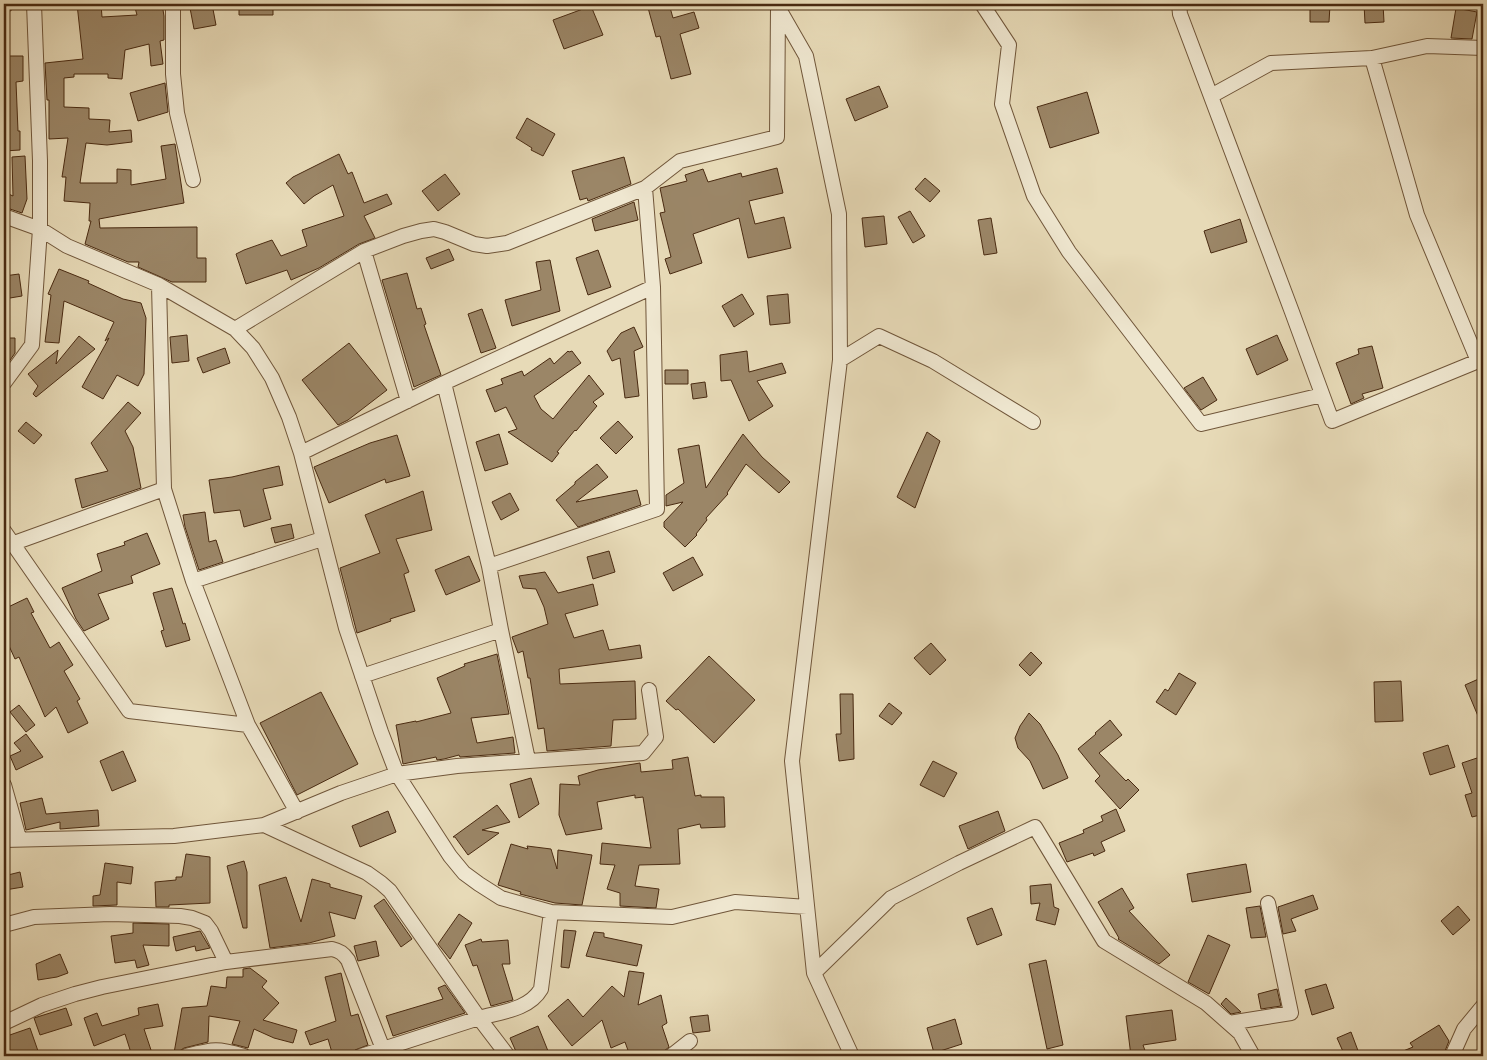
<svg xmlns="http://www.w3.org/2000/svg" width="1487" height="1060" font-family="'IM FELL French Canon',serif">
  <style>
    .building { fill: #9b8667; stroke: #492a11 }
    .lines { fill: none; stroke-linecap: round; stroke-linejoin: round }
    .street-casing { stroke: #70563a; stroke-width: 16 }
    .street { stroke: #efe7d0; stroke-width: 14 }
  </style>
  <rect width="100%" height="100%" fill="#e7dab7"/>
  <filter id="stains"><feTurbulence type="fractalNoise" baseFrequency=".004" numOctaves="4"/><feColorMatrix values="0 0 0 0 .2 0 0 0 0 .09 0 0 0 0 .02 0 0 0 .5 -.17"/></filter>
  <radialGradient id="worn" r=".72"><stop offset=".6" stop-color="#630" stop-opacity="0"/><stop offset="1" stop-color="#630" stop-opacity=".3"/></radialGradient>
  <path class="building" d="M77 4H101L102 17 137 15 134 4H162L164 16V40L160 41 163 64 151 66 149 44 125 50 122 79 108 78V74H74V77L64 78V107L89 108V119L110 120 109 132 131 130 132 142 107 145 86 143 80 183H117V169L131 170V185L166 179 161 146 175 144 184 203 99 219 100 228 197 227V258H206V282H172L138 267 139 262H128L85 244 91 221H89L90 203 64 201 66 177H62L68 138 49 139V100H47L45 63 83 59Z
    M212 4 216 25 194 29 190 8Z
    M239 4H273V15H239Z
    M647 4H669L673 18 694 12 699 28 680 34 691 74 671 79 660 36 656 37Z
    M1310 4 1330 5 1329 22H1310Z
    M1364 4H1383L1384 22 1365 23Z
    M591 6 603 35 564 49 553 20Z
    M1456 8 1477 12 1472 39 1451 38Z
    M4 56H23V81L16 82 18 131H20V150L4 151Z
    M165 83 168 112 138 121 130 93Z
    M879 86 888 107 855 121 846 99Z
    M1087 92 1099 133 1050 148 1037 107Z
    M527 118 555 134 543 156 531 150 532 148 516 138Z
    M339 154 348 174 352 172 364 203 387 194 392 204 364 216 375 238 359 244 319 268 291 280 287 270 246 284 236 254 244 250 272 240 281 256 307 246 302 230 344 216 333 185 314 196 304 204 286 183 293 177Z
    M25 156 27 199 22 213 4 207V192L13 196 12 157Z
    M624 157 631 184 588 201 587 198 580 200 572 171Z
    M777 168 783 193 749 201 755 224 784 217 791 248 748 258 739 218 693 234 702 263 670 274 665 259 671 257 660 213 665 212 660 188 687 181 685 175 703 169 708 182 741 173 742 177Z
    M445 174 460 194 438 211 422 191Z
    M925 178 940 191 930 202 915 189Z
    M634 202 638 220 595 231 592 219Z
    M910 211 925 236 913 243 898 217Z
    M884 216 887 244 865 247 862 218Z
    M991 218 997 253 984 255 978 220Z
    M1240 219 1247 242 1211 253 1204 231Z
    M449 249 454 260 431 269 426 258Z
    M598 250 611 287 588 295 576 258Z
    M550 260 560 311 512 326 505 300 541 290 536 262Z
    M59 269 89 281 88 283 123 299 141 303 146 318 144 374 138 386 117 375 103 399 82 387 109 338 105 341 114 322 64 301 59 343 45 342 51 295 48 294Z
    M407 273 417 309 421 308 426 324 424 325 441 375 414 387 382 280Z
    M19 274 22 296 4 299V276Z
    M742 294 754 314 734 327 722 306Z
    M788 294 790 323 770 325 767 296Z
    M482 309 496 348 481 353 468 314Z
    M634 327 643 347 634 351 639 396 625 398 620 358 612 361 607 351 621 333Z
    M187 335 189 361 172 363 170 337Z
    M1277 335 1288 360 1257 375 1246 349Z
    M79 336 95 349 36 397 33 394 38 386 28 374 58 350 56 364Z
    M4 338H15V353L8 363H4Z
    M349 343 387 390 348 420 338 425 302 380Z
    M1372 346 1383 388 1362 394 1364 398 1351 404 1336 363 1359 354 1358 349Z
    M225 348 230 363 203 373 197 358Z
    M568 351 569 352 572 351 581 363 534 396 541 409 553 419 589 375 604 394 593 402 597 406 576 431 575 430 557 452 559 453 552 462 508 432 517 429 506 407 495 412 486 390 503 384 501 379 522 371 524 376 550 358 554 364Z
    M747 351 749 372 782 363 786 373 757 381 773 406 749 421 731 380 721 381 720 355Z
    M665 370H688V384H665Z
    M1203 377 1217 400 1201 410 1184 388Z
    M705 382 707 397 693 399 691 384Z
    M128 402 141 413 125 431 133 447 141 488 82 508 75 479 108 471 91 443Z
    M618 421 633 437 616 454 600 438Z
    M26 422 42 435 34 444 18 431Z
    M927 432 940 441 915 508 897 497Z
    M499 434 508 464 485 471 476 442Z
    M743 434 762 457 790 482 779 493 746 464 727 493 728 494 706 518 707 520 696 534 697 535 685 547 664 527V522L683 502 666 506V495L684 483 678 449 699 445 706 488Z
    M397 435 410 476 386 483 385 479 329 503 314 467 370 443Z
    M597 464 608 477 576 502 637 490 641 505 578 527 556 500 575 484V482Z
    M279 466 283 485 263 489 271 519 244 527 240 510 214 513 209 480 232 477Z
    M423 491 432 530 396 539 409 572 404 574V575L415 611 390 619 391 621 357 633 340 568 380 553 365 515Z
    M510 493 519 510 501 520 492 502Z
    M205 512 209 542 216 540 223 562 199 570 185 527 183 515Z
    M291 524 294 538 275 543 271 528Z
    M147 533 160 564 131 576 133 583 98 594 109 619 84 631 76 619 62 588 102 571 97 554 125 545 124 542Z
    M609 551 615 572 593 579 587 557Z
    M469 556 480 581 446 595 435 570Z
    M693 557 703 575 673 591 663 573Z
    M545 572 558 593 593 584 598 605 565 614 574 638 603 630 609 650 640 645 642 658 559 669 560 684 635 681 636 719 613 720 611 746 547 751 544 728 538 729 530 678H528L523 651 518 653 512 637 548 624 544 607 536 589 523 588 519 576Z
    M172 588 183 624 185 623 190 640 166 647 161 631 164 630 153 593Z
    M27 598 34 612 31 613 50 648 59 642 73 665 64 671 80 699 77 701 88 723 68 733 56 707 45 717 19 657 15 659 4 635V609Z
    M931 643 946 660 930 675 914 658Z
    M1031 652 1042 663 1030 676 1019 665Z
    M497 654 509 714 471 718 477 743 513 737 515 753 460 757 459 755 444 759 437 760 436 757 403 764 396 725 416 721V722L451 713 437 678 465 666 464 664Z
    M709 656 755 700 714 743 678 709 676 710 666 701Z
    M1179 673 1196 683 1176 715 1156 702 1165 689 1168 691Z
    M1483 677V728L1465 685Z
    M1401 681 1403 721 1375 722 1374 682Z
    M321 692 358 764 297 795 260 723Z
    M840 694H853L854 759 839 761 836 734H841Z
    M889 703 902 713 892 725 879 716Z
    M19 705 35 725 26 732 10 712Z
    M1029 713 1040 724 1058 755 1068 778 1043 789 1030 761 1018 748 1015 738 1020 726Z
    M1110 720 1122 735 1099 753 1126 781 1128 779 1139 790 1120 809 1095 781 1100 776 1078 749 1096 734 1095 733Z
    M26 734 43 757 16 770 10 756 21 751 14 743Z
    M1448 745 1455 767 1430 775 1423 753Z
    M123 751 136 781 112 791 100 761Z
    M1483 756V819H1481L1480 815 1472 817 1465 795 1472 793 1462 763Z
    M688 757 695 796 701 795V797H724L725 827 701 828 700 824 678 829 680 864 639 865 635 886 659 889 656 908 620 906V893L607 889 615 865 600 864 602 843 651 848 643 797 635 798V795L597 802 602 829 566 835 559 815 560 784 580 785 578 776 598 770 640 763 641 772 673 769 672 760Z
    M933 761 957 773 944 797 920 785Z
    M531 778 539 804 519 818 510 784Z
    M42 798 46 814 98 810 99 826 60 829V822L26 830 20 803Z
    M497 805 510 822 482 830 499 833 468 855 455 837H453Z
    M1116 809 1125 831 1101 842 1105 851 1094 856 1093 853 1067 862 1059 843 1084 833 1083 830 1103 821 1101 816Z
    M388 811 396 832 360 847 352 826Z
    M998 811 1005 831 968 849 959 826Z
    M511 844 528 849 527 846 551 849 557 869 558 850 592 855 582 905 555 903 520 894 521 892 498 885Z
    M186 854 210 857V903L169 905V907H156L155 882 176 880V877H182Z
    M244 861 247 872V928H243L227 866Z
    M105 863 133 867 131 884 117 882V905L93 906V896L100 895Z
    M1246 864 1251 892 1192 902 1187 874Z
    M20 872 23 887 5 890 4 876Z
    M286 877 301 922 312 879 330 884V887L362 896 355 919 329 912 335 936 309 943 270 948 259 885Z
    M1051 884 1054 907 1059 909 1055 925 1036 920 1040 903 1031 904 1030 886Z
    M1122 888 1134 908 1129 911 1170 955 1159 964 1118 939 1119 938 1098 902Z
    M1313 895 1318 909 1291 919 1296 931 1283 934 1278 907Z
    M384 899 412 939 401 947 374 906Z
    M1260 906 1266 937 1251 938 1246 908Z
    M1458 906 1470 920 1453 935 1441 921Z
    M992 908 1002 935 977 945 967 918Z
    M459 914 472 923 450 959 438 944Z
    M133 923 169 924V946L143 945 149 965 137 968 135 960 115 963 111 936 133 933Z
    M564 930 576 931 569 968 561 967Z
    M200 931 210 948 196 951 195 946 176 951 173 937Z
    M594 932 604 933V937L642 945 637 966 586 956Z
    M1208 935 1230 945 1209 994 1188 982Z
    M481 939 482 942 508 940 510 964H502L513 1000 491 1006 477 965 473 966 465 945Z
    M376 941 379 956 358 961 354 946Z
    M60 954 68 973 57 977 38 980 36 964Z
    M1046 960 1063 1045 1047 1049 1029 964Z
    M250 968 267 981 262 987 279 1003 263 1020 297 1030 293 1043 274 1038 254 1029 248 1048 232 1044 240 1021 209 1016 208 1042 184 1048 178 1052 174 1053 182 1008 207 1006 211 986 226 988 227 977H243V969Z
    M629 971 644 973 638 1005 661 995 667 1023 662 1026 669 1047 663 1052 662 1056H630L625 1042 611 1048 602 1020 572 1046 548 1016 568 999 583 1017 612 986 624 997Z
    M341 973 351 1016 358 1014 368 1045 355 1050 352 1056H333L328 1039 310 1045 305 1032 336 1021 325 977Z
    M1326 984 1334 1008 1312 1015 1305 990Z
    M445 985 465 1013 393 1036 386 1016 443 999 438 988Z
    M1277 989 1281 1006 1261 1009 1258 994Z
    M1226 998 1241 1012 1231 1014 1221 1004Z
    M158 1004 163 1026 144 1029 153 1056H132L125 1034 94 1046 84 1018 97 1013 102 1026 139 1015 138 1008Z
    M66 1008 72 1025 40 1035 34 1018Z
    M1172 1010 1176 1040 1143 1045 1147 1056H1131L1126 1016Z
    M708 1015 710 1031 693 1033 690 1017Z
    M955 1019 962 1044 934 1053 927 1028Z
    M1439 1025 1449 1041 1443 1056H1391L1413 1047 1410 1043Z
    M538 1026 548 1051 535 1056H518L510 1038Z
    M30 1028 38 1051 22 1056H4V1037Z
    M1351 1032 1360 1056H1345L1337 1038Z"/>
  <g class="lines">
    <g class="street-casing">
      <path id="street" d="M173 4V74L177 113 193 180
        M982 4 1009 45 1002 104 1034 196 1069 252 1201 424 1322 395
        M1179 4 1180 14 1292 312 1332 421 1483 359
        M4 6 7 4
        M779 9 806 56 839 214 840 360 879 336 933 361 1033 422
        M1372 58 1417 215 1478 361
        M1211 96 1271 63 1372 58 1427 46 1483 48
        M645 188 653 287
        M4 216 40 229 32 345 4 383
        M364 251 408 401
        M159 285 164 489 193 581 248 725 297 812
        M235 329 364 251 403 236 421 231 434 229 445 232 474 244 487 246 507 243 645 188 680 161 777 137 778 7
        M840 360 792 761 814 973 852 1056
        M301 453 444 383 653 287 657 509 489 566 444 383
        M4 531 129 711 248 725
        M14 543 164 489
        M193 581 322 539
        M501 630 528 760
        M362 676 501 630 489 566
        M4 785 19 838
        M264 825 367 873 381 883 390 891 479 1018C500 1012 529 1010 541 989L551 912 501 898 479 884 464 873 450 856 397 774 457 766 643 753 656 737 649 690
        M4 840 174 836 264 825 341 793 397 774 381 732 346 628 301 453 289 417 272 378 253 348 235 329 159 285 67 246 40 229V161L34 4
        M551 912 672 917 735 902 807 907
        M4 925 34 917 110 914 180 916 192 918 205 923 211 931 226 962
        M814 973 891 898 959 863 1035 827 1104 941 1206 1003 1240 1033 1253 1056
        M4 1023 42 1005 75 994 102 987 226 962 332 949C340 951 343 953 348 960L383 1049
        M1229 1023 1291 1013 1268 903
        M186 1056C214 1049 217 1048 244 1056
        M361 1056 479 1018 508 1056
        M671 1056 690 1041
        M1452 1056 1464 1029 1483 1006"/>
    </g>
    <use href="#street" class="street"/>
  </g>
  <rect width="1487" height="1060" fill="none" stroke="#e7dab7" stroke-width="20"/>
  <rect x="5" y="5" width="1477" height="1050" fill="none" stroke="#492a11" stroke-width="2.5"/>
  <rect x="10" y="10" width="1467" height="1040" fill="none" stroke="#492a11"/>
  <rect width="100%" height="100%" filter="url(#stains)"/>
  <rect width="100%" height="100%" fill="url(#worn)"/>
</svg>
